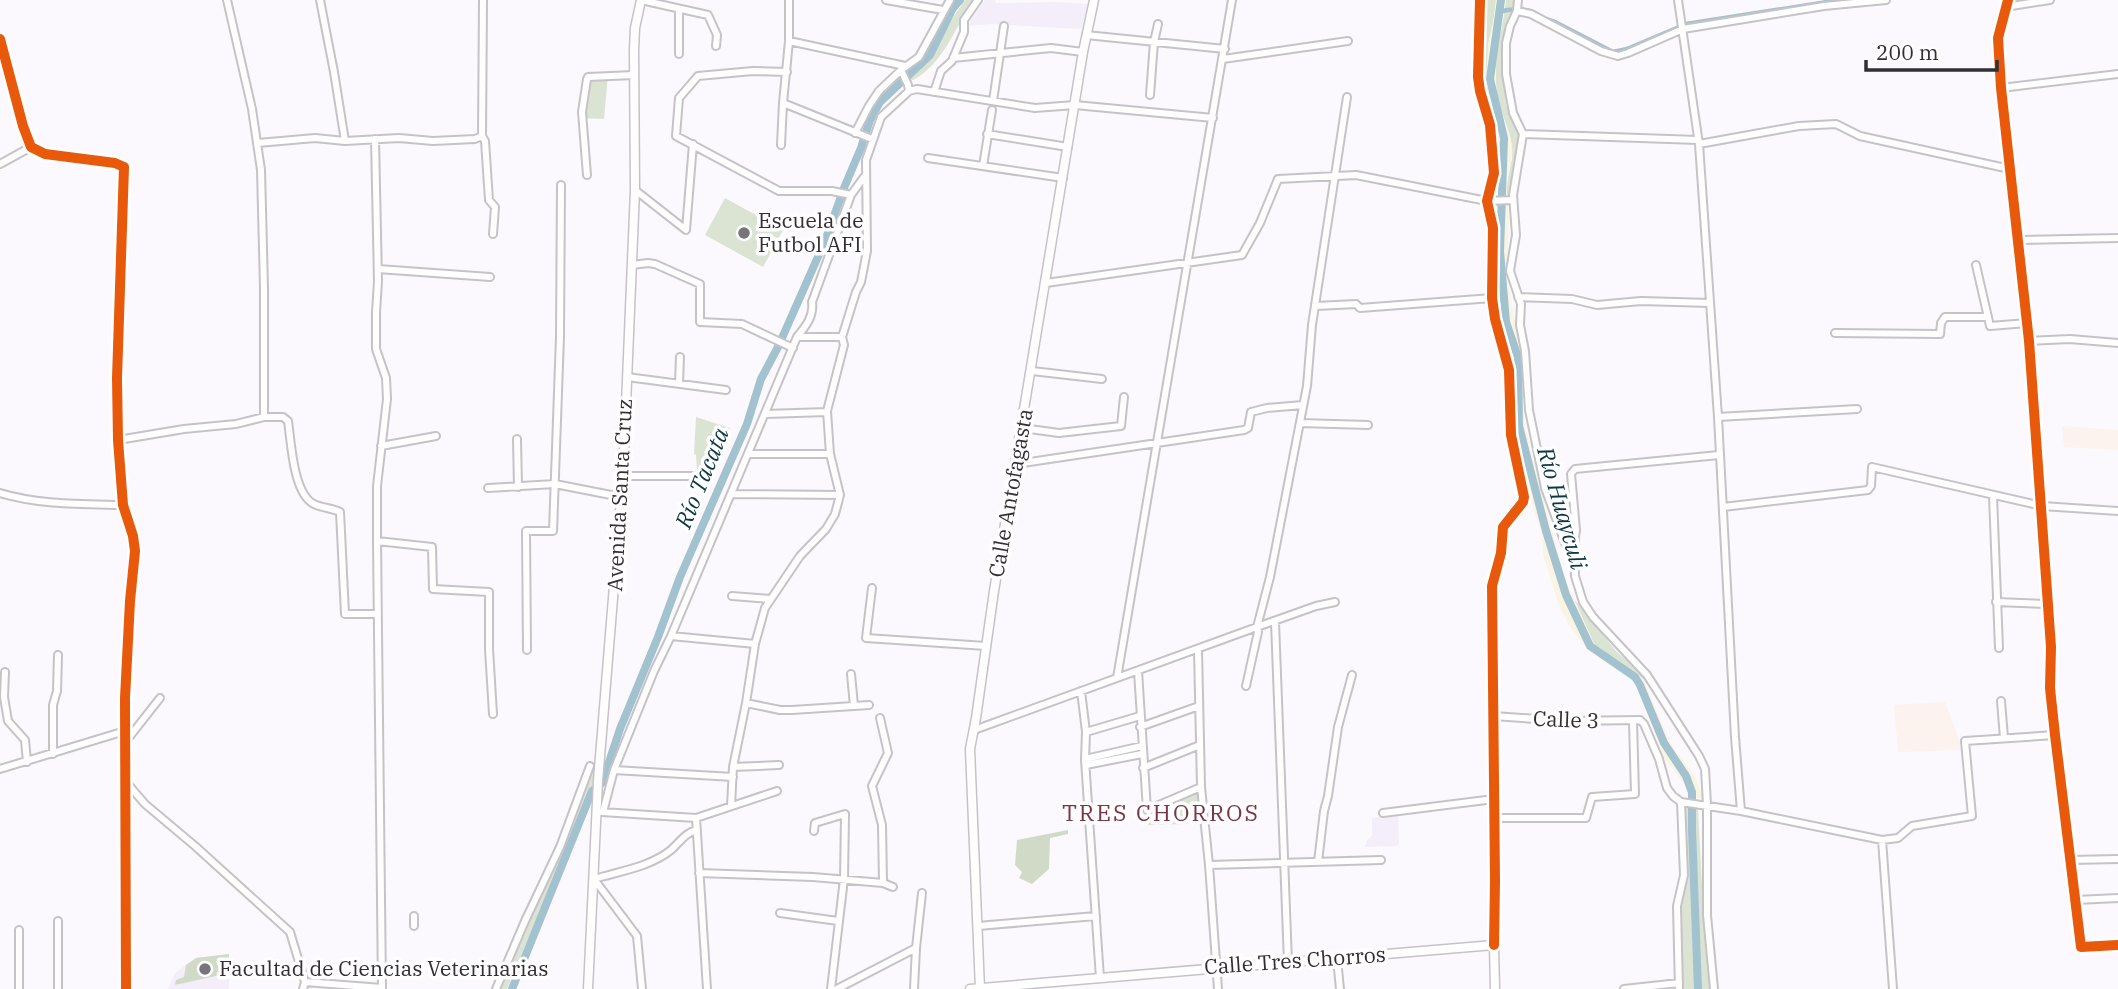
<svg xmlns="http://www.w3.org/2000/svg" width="2118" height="989" font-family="'IBM Plex Serif',serif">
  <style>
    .industrial { fill: #fcf2ee }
    .education { fill: #f3eef9 }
    .green { fill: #dbe4d3 }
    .forest { fill: #d0dac7 }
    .sand { fill: #faf4e2 }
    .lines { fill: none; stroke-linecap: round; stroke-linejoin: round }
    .canal { stroke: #a2c2cf; stroke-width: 4.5 }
    .river { stroke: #a2c2cf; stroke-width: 8 }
    .minor-casing { stroke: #c6c3c8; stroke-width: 10 }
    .major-casing { stroke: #c6c3c8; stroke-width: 11 }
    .minor { stroke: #fefeff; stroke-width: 6 }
    .major { stroke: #fefeff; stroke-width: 8 }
    .cycleway-casing { stroke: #fff; stroke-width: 15 }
    .cycleway { stroke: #e8590c; stroke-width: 10 }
    .poi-dot { fill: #78757a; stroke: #fff; stroke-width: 2.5 }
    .labels { text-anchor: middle; stroke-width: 7; stroke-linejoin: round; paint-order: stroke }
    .poi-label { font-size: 21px; fill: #322e34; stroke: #fff; text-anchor: start }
    .street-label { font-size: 21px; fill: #322e34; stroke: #fff }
    .water-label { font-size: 23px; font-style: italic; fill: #0c3744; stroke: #fff }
    .neighbourhood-label { font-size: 23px; letter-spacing: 2px; fill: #7c3545; stroke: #fff }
  </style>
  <rect width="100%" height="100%" fill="#fbf9fd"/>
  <path class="industrial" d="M2062 426 2118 430V450L2064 447Z
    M1945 702 1960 742 1961 750 1898 752 1894 705Z"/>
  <path class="education" d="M985 0H995L996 3 1057 2 1088 4 1081 29 991 24 967 26Z
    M1398 814 1399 844 1397 846 1365 847 1367 840 1372 835V818Z
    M229 954V989H168L175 973 196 958Z"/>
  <path class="green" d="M965 0H974C954 28 943 67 909 82L908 79 931 57 948 25Z
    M1484 0H1496L1486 80 1499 138 1497 174 1494 138 1481 78Z
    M1506 0H1514L1513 10 1504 41 1502 61 1506 105 1519 135 1510 195H1507C1506 177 1514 161 1512 146 1510 130 1501 114 1498 98 1491 63 1502 35 1506 0Z
    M608 75 604 119 579 118 584 76Z
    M725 198 783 230 763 267 705 235Z
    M696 417 730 428 709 479 697 471 696 455 694 454Z
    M1574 599 1616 651 1644 676 1651 686 1643 679 1594 644Z
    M591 768H596L594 787 591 788 507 989H499L562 849Z
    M1196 792 1199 793V802L1187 824 1148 825V811Z
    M1685 805 1698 808 1704 922 1711 989H1683L1678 903 1686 886Z"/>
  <path class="forest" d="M1068 830V834L1050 838 1049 869 1032 884 1019 878 1022 872 1015 865 1017 840Z
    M229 954V973L175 985 176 980 184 977 186 965 196 958Z"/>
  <path class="sand" d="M1496 0H1506V2L1496 53 1495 81 1498 101 1512 145V159L1506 180 1509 219 1507 276 1522 363 1524 421 1537 474 1565 579 1594 644 1643 679 1671 744 1696 778 1703 798H1689L1685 785 1664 758 1636 685 1627 674 1607 664 1586 648 1569 625 1559 606 1543 554 1542 536 1529 493 1516 436 1513 367 1501 321 1498 282V247L1494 202 1499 162V138L1486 80 1488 44 1496 8Z"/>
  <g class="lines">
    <path class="canal" d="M1499 12C1511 8 1528 8 1538 15
      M1546 19 1555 22 1613 52 1627 49 1679 27
      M1686 24 1840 0"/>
    <path class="river" d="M1501 0 1490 79 1504 138 1500 251 1506 322 1518 357 1519 426 1546 531 1566 595 1590 646 1635 677 1640 685 1664 743 1686 776 1692 792V829L1698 989
      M512 989 592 791 602 783 620 729 658 637 680 577 747 424 761 379 778 347 825 241 844 188 861 148 870 120 880 102 930 55 953 8 960 0"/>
    <g class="minor-casing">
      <path id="minor" d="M227 0 252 109 261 170 264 288V417
        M320 0 334 72 345 141
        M483 0 482 136 485 141 489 200 495 207 493 234
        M641 0 708 15 717 35 716 46
        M789 0V41L783 103 872 139
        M886 0 943 10
        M1480 0 1478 77 1480 91 1490 125 1494 173 1487 201 1493 228 1492 298 1495 319 1509 370 1511 435 1524 497 1523 502 1503 527 1501 553 1492 586 1495 881 1494 945
        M1518 0 1517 11 1510 26 1506 43V74L1513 113 1523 134 1513 195 1516 235 1510 271 1521 304 1520 325 1525 351 1529 410 1545 488 1565 543 1574 545
        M1678 0 1699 144 1718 417 1735 737 1741 811
        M2008 0 1998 38 2001 88 2029 341 2051 647 2050 688 2055 735 2081 947 2118 945
        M2005 7 2050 0
        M679 10V54
        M1517 11 1531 14 1601 51 1618 56 1628 53 1683 29 1824 6 1886 0
        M1086 35 1225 49
        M0 39 23 126 31 147 45 154 115 163 124 167 117 378 118 440 123 505 133 536 135 551 130 601 125 698 126 989
        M789 41 905 66
        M953 58 1051 48 1083 52
        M1223 59 1348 41
        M901 70 908 85 909 91 917 89 1035 108 1075 105 1213 118
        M787 72 753 71 698 76 679 98 676 136 779 191H832L851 195
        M2001 88 2118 74
        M934 92 941 71 952 61 964 32V20L978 0
        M1150 95 1154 42 1158 24
        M993 101 1004 26
        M855 133 869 106 879 91 901 70 919 57 950 0
        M987 134 1068 147
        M1523 134 1698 140
        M375 139 378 281 376 312V349L386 378 387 399 377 486V541L382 989
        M258 143 315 138 345 141 399 138 433 141 475 139 482 136
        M1699 144 1799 126 1836 124 1860 136 2010 169
        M781 145 783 103
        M928 158 1063 178
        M0 164 31 147
        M983 166 992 110
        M587 175 582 112 587 79 588 77 634 75
        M635 190 686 230 693 144
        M2017 240 2118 238
        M632 265 648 263 655 264 700 284V322L742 324 793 348
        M1976 265 1990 326 2027 323
        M378 269 490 277
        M1046 283 1242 255 1260 223 1278 179 1356 175 1487 201 1513 200
        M1518 297 1572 299 1597 305 1641 301 1710 303
        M1316 306 1356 304 1360 308 1492 298
        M1835 333 1940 334 1941 323 1945 317H1987
        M797 337H842
        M2029 341 2070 339 2118 343
        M1032 371 1102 379
        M627 377 726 390
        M679 383 680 357
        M765 414 827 412
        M1718 417 1857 409
        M1300 423 1368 425
        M1022 428 1059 433 1121 426 1124 397
        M517 439 518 487
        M118 440 184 429 236 424 264 417H283L288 421C291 441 293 494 314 504 322 508 332 508 340 512L345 614H377
        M381 446 436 436
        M748 454H830
        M1016 464 1244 430 1248 428 1251 412 1267 408 1303 405
        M623 476H694
        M488 488 555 484 621 497
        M0 493C40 505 82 504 123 505
        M731 494 840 495
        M1993 496 1999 648
        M1723 507 1868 490 1871 486 1872 467 2042 506 2118 511
        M377 541 432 547 433 589 489 592V649L493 714
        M872 588 866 638 986 646
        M732 596 770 599
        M1996 602 2048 604
        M1275 622 1288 962
        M671 636 755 644
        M1198 649 1201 787 1209 865 1218 989
        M527 650 526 531H553L560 337 561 185
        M1138 671 1147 810 1201 787
        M5 672 4 697 8 721 25 740 27 762
        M851 674 854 706
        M1117 678 1232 0
        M1246 686 1258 632 1257 627 1270 577 1307 386 1312 325 1347 97
        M1081 691 1086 732 1085 760 1100 978
        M2001 701 2004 738
        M746 703 780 710H792L869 705
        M1493 716 1566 721 1640 720 1644 724 1659 759 1667 788 1673 796 1681 802 1741 811 1882 840 1898 838 1912 826 1972 816 1965 741 2055 735
        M880 718 888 753 872 786 882 825 883 883
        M1140 727 1199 706
        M974 730 1257 627 1316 606 1335 602
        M1086 732 1140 716
        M127 740 160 698
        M53 754V705L57 691 58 655
        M1085 759 1142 746
        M1086 765 1142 754
        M733 767 779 765
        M1143 768 1200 745
        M0 769 125 731
        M614 770 733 777
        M126 782 145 804 195 846 290 932 305 982 303 989
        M731 806 733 767 746 703 755 644 765 608 800 556 826 529 835 514 840 495 830 454 827 411 844 345 842 337 856 292 861 282 867 251 866 160 881 117 909 91
        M602 812 696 818 777 791
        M603 812 614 770 654 671 671 636 797 337C806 326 814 316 812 302L851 195 864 177
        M1383 813 1494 799
        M696 818 707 989
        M1495 818H1586L1592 797 1635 794 1633 721
        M814 831 815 823 845 814 844 879 831 989
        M1882 840 1893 989
        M2071 860 2118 859
        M1318 862 1324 811 1328 796 1338 727 1352 675
        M1209 865 1381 860
        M699 873 813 877 883 883 893 887
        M2076 900 2118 898
        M780 913 838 921
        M58 921V989
        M414 926V916
        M978 926 1096 916
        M1337 959 1340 989
        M305 982 382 988
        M19 989V930
        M496 989 525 921 560 847 590 766
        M642 989 637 936 594 879C620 871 650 867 671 850 680 842 686 832 697 830
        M837 989 916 948
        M914 989 916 948 922 893
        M1624 989 1679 983
        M1679 989 1677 906 1684 875 1681 802
        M1714 989 1707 915V805L1705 769 1699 756 1647 675 1593 617 1583 602 1575 576 1574 545 1576 530 1571 474 1575 469 1719 455"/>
    </g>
    <g class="major-casing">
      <path id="major" d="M588 989 598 781 623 476 635 190 634 50 635 28 641 0
        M970 989 1494 945 1495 989
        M980 989 970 749 976 718 994 591 1083 52 1094 0"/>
    </g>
    <use href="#minor" class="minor"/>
    <use href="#major" class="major"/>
    <g class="cycleway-casing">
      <path id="cycleway" d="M1480 0 1478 77 1480 91 1490 125 1494 173 1487 201 1493 228 1492 298 1495 319 1509 370 1511 435 1524 497 1523 502 1503 527 1501 553 1492 586 1495 881 1494 945
        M2008 0 1998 38 2001 88 2029 341 2051 647 2050 688 2055 735 2081 947 2118 945
        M0 39 23 126 31 147 45 154 115 163 124 167 117 378 118 440 123 505 133 536 135 551 130 601 125 698 126 989"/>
    </g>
    <use href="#cycleway" class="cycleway"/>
  </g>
  <g class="poi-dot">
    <circle cx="744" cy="233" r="7"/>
    <circle cx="205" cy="969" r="7"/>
  </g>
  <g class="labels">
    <g class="poi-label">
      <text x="758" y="228">Escuela de<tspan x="758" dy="24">Futbol AFI</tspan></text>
      <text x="219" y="976">Facultad de Ciencias Veterinarias</text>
    </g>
    <g class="street-label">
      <text transform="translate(1011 493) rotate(-80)" y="7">Calle Antofagasta</text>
      <text transform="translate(620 495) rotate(-87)" y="7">Avenida Santa Cruz</text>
      <text transform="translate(1566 720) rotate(2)" y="7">Calle 3</text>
      <text transform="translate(1295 961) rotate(-4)" y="7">Calle Tres Chorros</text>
    </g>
    <g class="water-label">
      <text transform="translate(702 478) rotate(-68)" y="8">Río Tacata</text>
      <text transform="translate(1562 508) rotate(74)" y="8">Río Huayculi</text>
    </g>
    <g class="neighbourhood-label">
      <text x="1161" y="821">TRES CHORROS</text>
    </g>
  </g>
  <path d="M1866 60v10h131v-10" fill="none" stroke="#322e34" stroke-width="3.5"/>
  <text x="1876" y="60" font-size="21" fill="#322e34" stroke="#ffffff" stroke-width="5" paint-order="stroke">200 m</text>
</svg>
